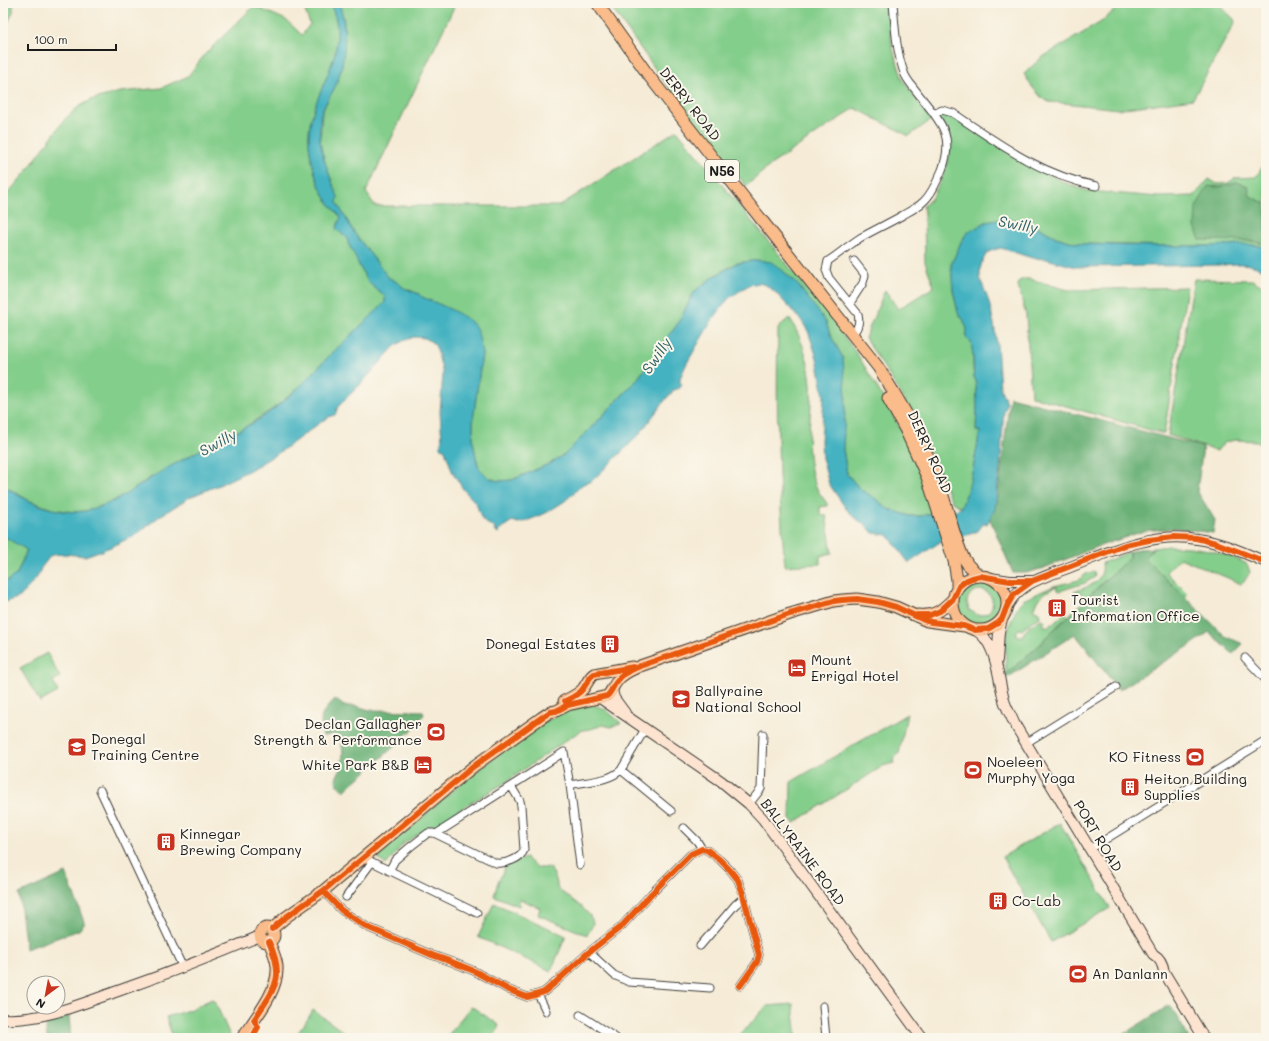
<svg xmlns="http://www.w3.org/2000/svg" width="1269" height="1041" font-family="Mali,sans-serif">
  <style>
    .green { fill: #84ce8b; stroke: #507554; fill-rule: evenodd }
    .forest { fill: #6bb177; stroke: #44664a }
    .water { fill: #44b2c1; stroke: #30676e }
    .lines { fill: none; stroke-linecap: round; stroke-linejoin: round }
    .street-casing { stroke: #3d3b38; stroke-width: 9 }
    .secondary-casing { stroke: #3d3b38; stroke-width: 12 }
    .primary-casing { stroke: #3d3b38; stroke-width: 13 }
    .street { stroke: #fff; stroke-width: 7 }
    .secondary { stroke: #fde4d0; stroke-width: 10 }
    .primary { stroke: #f9bc8a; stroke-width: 11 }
    .cycleway-casing { stroke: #fbf7ec; stroke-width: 8 }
    .cycleway { stroke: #e8590c; stroke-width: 6 }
    .labels { text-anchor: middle; stroke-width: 4; stroke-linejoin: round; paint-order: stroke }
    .shield { fill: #fbf7ec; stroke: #5f5e5a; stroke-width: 1 }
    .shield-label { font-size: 13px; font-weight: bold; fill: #1c1c1c }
    .street-label { font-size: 14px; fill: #1c1c1c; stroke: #fbf7ec }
    .poi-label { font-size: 14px; fill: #1c1c1c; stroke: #fbf7ec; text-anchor: start }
    .water-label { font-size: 15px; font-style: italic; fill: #2e6066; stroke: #fbf7ec }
  </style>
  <rect width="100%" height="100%" fill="#fbf7ec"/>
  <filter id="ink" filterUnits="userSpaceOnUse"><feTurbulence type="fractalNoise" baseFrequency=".025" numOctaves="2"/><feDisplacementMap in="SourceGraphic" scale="8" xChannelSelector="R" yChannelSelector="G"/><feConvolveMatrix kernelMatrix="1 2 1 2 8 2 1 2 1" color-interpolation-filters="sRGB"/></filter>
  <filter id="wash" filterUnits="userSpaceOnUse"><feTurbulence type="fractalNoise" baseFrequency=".012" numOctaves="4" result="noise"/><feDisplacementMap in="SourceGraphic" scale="16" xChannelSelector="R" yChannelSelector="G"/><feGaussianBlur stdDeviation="0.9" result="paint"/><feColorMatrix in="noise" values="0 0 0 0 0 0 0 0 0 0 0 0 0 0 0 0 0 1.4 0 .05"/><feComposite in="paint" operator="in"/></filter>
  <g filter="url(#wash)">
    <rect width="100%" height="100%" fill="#f5ebd6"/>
    <path class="green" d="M3 3H13V12L3 33Z
      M302 3H330C332 9 335 14 336 20 345 64 306 100 309 143 310 157 316 181 323 193 325 198 329 204 333 208 335 212 338 213 341 217L337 226 347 238 348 243C355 255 360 269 367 280 372 288 380 290 385 297V302L304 383 274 408 242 429 211 444 148 479 128 494 110 503 85 511 74 512 52 509 28 500 3 485V199L26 172 65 119 77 108 91 100 120 92 161 88 188 76 206 53 254 6 286 20 302 35 310 24Z
      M339 3H450L454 7 366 192 375 206H559L677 130 828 314 859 357 885 401 911 448 930 499 933 513 921 516H910L888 509 876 499 860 489 847 474 843 449V358L830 334 826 322 798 285 781 269 759 260 736 263 713 277 697 289 691 297 679 322 636 381 584 435 565 454 551 463 512 480 498 481 489 478 479 468 476 457 473 441V420L482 354 454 312 422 297 419 294 404 288 398 283 388 277 355 234 337 203 335 191 325 164 320 142 322 113 341 70 344 47V20Z
      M608 3H889L892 46 903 80 931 120 909 136 855 108 772 164 746 186 681 105Z
      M1123 3H1217L1234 19 1235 22 1193 99 1118 109 1063 103 1049 102 1042 98 1033 88 1024 74 1041 58 1101 22Z
      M942 114 948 115 953 117 1031 166 1070 185 1088 191 1159 197 1194 196 1209 179 1217 184 1228 183 1235 178 1256 177 1266 161V248L1259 245 1181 246 1085 244 1076 243 1056 237 1030 223 1010 219 986 222 966 234 961 242 951 265 953 290 958 313 963 319 967 329 973 349V370L974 377 976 381 977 406 976 431H980C975 456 972 484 961 507L952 502 917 422 889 375 865 338 885 290 898 309 934 287 925 262 924 215 923 206C925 204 928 202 930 200 939 188 955 151 949 136 946 129 941 123 938 117Z
      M1024 279H1030L1068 290 1187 287 1164 434 1031 396 1026 315 1018 286 1019 281Z
      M1194 279 1252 280 1266 288V446L1257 441 1235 440 1226 442 1219 448 1217 451 1168 435Z
      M789 318C804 340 813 374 811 400 811 418 807 437 809 455 810 468 813 483 820 494 823 498 826 501 828 506L820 507V515H826L832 553 820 556V564L785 566C778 487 776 408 778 329L781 325Z
      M3 536 27 549 17 574 3 584Z
      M1168 546C1195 546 1223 551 1247 564L1250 572 1244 582 1241 584 1228 578 1180 558 1166 572 1188 594 1185 597 1144 558 1154 548Z
      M1129 552 1130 557 1085 599 1080 592 1074 594 1075 591C1090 587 1105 580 1102 563Z
      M1094 571 1095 577 1085 583 1059 591 1056 586 1042 595 1033 609 1039 612 1040 617 1032 621 1022 630 1019 629 1017 631 1016 633 1018 636H1022C1026 628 1033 624 1041 619L1045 621 1043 625 1049 627 1051 623 1053 624 1065 613 1068 616 1044 639V641L1006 674 1005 641 1011 621 1019 604 1023 600 1054 586 1079 580 1086 574Z
      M976 582C993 581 1009 597 999 614 996 619 992 622 987 624 959 634 945 591 976 582ZM982 590C998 595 995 616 978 615L969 610 967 601C969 593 974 590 982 590Z
      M47 653 60 677 53 681 58 692 40 702 20 668Z
      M594 705 605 709 621 723 611 727 603 725 591 729 583 730 574 735 503 784 467 805 436 826 427 828 403 844 386 865 378 858 382 851 464 781 529 731 544 723 568 708Z
      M907 714 899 754 895 757 894 763 883 766 794 823 790 819 791 782Z
      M1060 823 1110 908 1051 942 1002 857Z
      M526 858C534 866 537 870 549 867 553 872 558 881 557 888 565 896 594 912 593 924 592 928 589 931 587 935L538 915 540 908 520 899 519 906 494 896 498 882 506 865Z
      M494 903 566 936 551 971 478 937Z
      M212 999 216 1004 231 1038H173L166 1017 189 1010Z
      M793 1004 797 1038H737L767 1006Z
      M471 1006 499 1025 493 1038H446Z
      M313 1010 352 1038H293L304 1025Z"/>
    <path class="forest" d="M1237 182 1248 186 1250 196 1266 204V244L1250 241 1200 240 1195 227 1196 207 1208 186 1220 187Z
      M1010 397 1203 447 1197 491 1215 520 1213 533 1176 528 1144 531 1097 547 1044 568 1026 573H1013L989 517 997 503Z
      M1154 548 1151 550 1145 558 1225 636 1243 644 1233 654 1209 632 1194 643 1119 690 1075 634 1007 678 1006 674 1044 641V639L1130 557 1129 552 1138 549Z
      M335 699 344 706H356L370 710 422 711 424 714 414 729 405 735 396 745 344 791C342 789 339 787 337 784 334 777 340 773 341 766 344 755 344 742 335 734L323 736C319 715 321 714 335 699Z
      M66 873 84 922V925L79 930 26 949 19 894Z
      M1170 1005 1189 1038H1117Z
      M69 1016 71 1038H47L45 1022Z"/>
    <path class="water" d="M330 3H339C348 28 346 62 335 87 331 96 323 105 321 114 316 148 327 167 338 197L337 203 355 234 388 277 398 283 404 288 419 294 422 297C436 303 466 314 475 326 479 333 481 346 482 354L473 420V441L476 457 479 468 489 478 498 481 512 480 551 463 565 454 584 435 636 381 679 322 691 297 697 289 713 277 737 263 759 260 771 262 781 269 798 285 818 311 826 322 830 334 843 358 846 395 843 449 847 474 860 489 876 499 888 509 910 516H921L933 513 935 517 961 508V507C972 484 975 456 980 431H976L977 406 976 381 974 377 973 356 971 342 966 338 967 329 963 319 958 313 953 290 951 265 961 242 967 233 986 222 997 220 1010 219 1030 223 1056 237 1076 243 1085 244C1126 246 1167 246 1208 246 1228 246 1247 241 1266 248V272C1253 263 1240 263 1224 265L1076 267 1046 259 1032 258 1001 248 993 250 987 253 982 262 980 269V278L989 302 994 324 997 344 1000 388 1007 403 1006 407 1004 411 1000 468 995 509 987 524 984 523 978 531 973 533 955 539 940 542 909 563 888 535 873 533 866 525 859 521 847 510 829 484 822 458 821 441 824 396 817 358 808 331 801 320 774 291 766 285 759 283 749 285 729 298 711 322 698 344 687 363 680 378V383L682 384 680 388 674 390 666 399 638 436 592 481 583 484 565 501 546 513 524 522 518 523 512 521 499 530 498 533 494 531 495 528 483 521 481 517 476 503 463 489 452 471 445 450 440 447V445L442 441 440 412 443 374 437 350 435 345 430 341 425 338 414 337 401 342 394 347 358 387 346 398 338 407 335 415 331 416 324 420 280 452 250 470 217 486 209 489 190 497 160 516 133 537 127 539 111 547 105 549 103 551H99L85 556 65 554 51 555 41 568 38 576 20 597 3 603V584L17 574 27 550 3 536V485C26 502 56 515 85 511 115 505 137 486 162 471 178 462 194 453 210 445 228 436 245 428 261 418 285 402 305 382 324 361 344 341 366 322 385 302V297C380 290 372 288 367 280 360 269 355 255 348 243L347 238 336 229 341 217C338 213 335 212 333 208 329 204 325 198 323 193 316 181 310 157 309 143 306 100 345 64 336 20 335 14 332 9 330 3Z"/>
  </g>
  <g filter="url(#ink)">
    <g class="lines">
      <g class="street-casing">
        <path id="street" d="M934 114 942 110 953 113C999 144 1041 175 1096 186
          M850 303 863 283 865 275 854 261
          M852 335C858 328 860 323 858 314L829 278 826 270 828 261C839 254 849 245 860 238 874 230 889 223 903 215 910 211 918 207 923 202 932 194 937 181 942 170 956 133 938 120 917 92 913 87 908 81 905 75 896 53 895 26 893 3
          M1245 658 1266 680
          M1026 743 1116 687
          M621 770 671 811
          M570 785C587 781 608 782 621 770L645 729
          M511 786 520 801 521 806 524 850C521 859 505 864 496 863L436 834 564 752 570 785 580 865
          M100 790 183 968
          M749 804 761 789 763 734
          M684 828 697 841 702 849
          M1090 849 1266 740
          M372 862 477 913
          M389 871 395 860 410 847 428 833H433L436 834
          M323 891 341 910 367 927 432 955 452 962 474 971 509 990 527 997 535 995 544 992 556 982 589 952 621 927 651 894 691 854 702 849 707 850 720 860 730 870 738 880 742 891 759 955 757 962 740 986
          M346 897 372 862 368 859
          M700 946 735 905 743 898
          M589 952 614 975 629 982 710 988
          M538 994 546 1011
          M823 1006 826 1038
          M580 1015 616 1038"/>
      </g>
      <g class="secondary-casing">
        <path id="secondary" d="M990 578 1010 581H1032
          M1007 606C1020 583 1042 578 1065 569 1107 553 1150 531 1197 539 1221 542 1244 553 1266 562
          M975 630C997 641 998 679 1004 700 1006 708 1011 715 1014 723L1153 954C1160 958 1163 964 1164 972L1204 1038
          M997 660 999 632 1002 619
          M612 690 614 698 625 713
          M600 698 721 781 749 804 763 819 776 837 922 1038
          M3 1019C42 1021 81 1004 118 991 166 974 213 956 260 936"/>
      </g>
      <g class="primary-casing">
        <path id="primary" d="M597 3 649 76 723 171 878 367C900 401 921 437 936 475 946 502 952 530 963 557L968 565 980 576
          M888 398 905 429 927 477 954 561 957 580V590
          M953 603a27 27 0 1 1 54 0a27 27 0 1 1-54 0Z
          M918 615C934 617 942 610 953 599
          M564 701C570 698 577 695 582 690 587 685 588 678 594 674L632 667
          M260 935a7 7 0 1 1 14 0a7 7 0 1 1-14 0Z
          M272 929 286 917 323 891 474 766 541 718 550 712 556 711 568 705 607 696C612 692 613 685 618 680 623 673 632 670 640 666L790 614 834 601 842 600 857 599 878 602 896 607 927 621 964 626
          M242 1038C255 1018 279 991 277 966 276 957 272 949 269 942"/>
      </g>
      <use href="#street" class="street"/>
      <use href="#secondary" class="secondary"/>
      <use href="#primary" class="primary"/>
      <g class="cycleway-casing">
        <path id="cycleway" d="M917 615H930L940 611 953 599 959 586 967 580 972 578 980 576 1010 581H1032
          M565 701C571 698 578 695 582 690 587 684 588 678 594 674L633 667
          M323 891 341 910 367 927 432 955 452 962 474 971 509 990 527 997 535 995 544 992 556 982 589 952 621 927 651 894 691 854 702 849 707 850 720 860 730 870 738 880 742 891 759 955 757 962 740 986
          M272 929 286 917 323 891 474 766 541 718 550 712 556 711 568 705 607 696C612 692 613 685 618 680 623 673 632 670 640 666L790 614 834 601 842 600 857 599 878 602 896 607 924 620 931 622 964 626 975 630 988 629 998 623 1002 619 1007 606 1014 594 1032 581 1125 545 1149 540 1174 537 1196 538 1216 543 1266 562
          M252 1038 258 1027 254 1020C274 989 286 979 269 942"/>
      </g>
      <use href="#cycleway" class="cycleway"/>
    </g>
  </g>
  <defs>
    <g id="building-square" transform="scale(1)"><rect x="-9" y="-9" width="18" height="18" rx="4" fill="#c8321e" stroke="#fbf7ec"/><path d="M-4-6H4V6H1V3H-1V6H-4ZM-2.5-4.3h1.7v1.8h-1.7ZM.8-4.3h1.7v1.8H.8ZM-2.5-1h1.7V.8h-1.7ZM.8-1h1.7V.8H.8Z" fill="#fff"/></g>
    <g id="hotel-square" transform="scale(1)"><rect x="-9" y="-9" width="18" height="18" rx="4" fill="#c8321e" stroke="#fbf7ec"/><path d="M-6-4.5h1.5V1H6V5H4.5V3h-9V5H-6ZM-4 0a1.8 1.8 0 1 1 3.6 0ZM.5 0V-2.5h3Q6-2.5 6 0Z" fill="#fff"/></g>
    <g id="school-square" transform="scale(1)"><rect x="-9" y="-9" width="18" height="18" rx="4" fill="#c8321e" stroke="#fbf7ec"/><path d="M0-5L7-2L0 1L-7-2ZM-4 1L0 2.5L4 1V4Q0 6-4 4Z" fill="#fff"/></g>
    <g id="stadium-square" transform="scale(1)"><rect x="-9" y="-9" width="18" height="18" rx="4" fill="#c8321e" stroke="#fbf7ec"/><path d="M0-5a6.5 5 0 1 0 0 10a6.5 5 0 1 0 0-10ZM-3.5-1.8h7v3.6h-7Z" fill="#fff"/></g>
    <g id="university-square" transform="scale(1)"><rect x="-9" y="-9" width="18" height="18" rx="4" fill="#c8321e" stroke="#fbf7ec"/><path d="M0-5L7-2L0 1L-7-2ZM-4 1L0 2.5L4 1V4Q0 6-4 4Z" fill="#fff"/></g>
  </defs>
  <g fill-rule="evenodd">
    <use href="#building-square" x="1057" y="608"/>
    <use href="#building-square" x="610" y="644"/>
    <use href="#hotel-square" x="797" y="668"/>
    <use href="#school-square" x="681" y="699"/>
    <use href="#stadium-square" x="436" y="732"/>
    <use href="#university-square" x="77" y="747"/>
    <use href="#stadium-square" x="1195" y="757"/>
    <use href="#hotel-square" x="423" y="765"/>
    <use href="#stadium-square" x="973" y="770"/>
    <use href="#building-square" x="1130" y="787"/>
    <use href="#building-square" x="166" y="842"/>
    <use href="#building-square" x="998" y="901"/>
    <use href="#stadium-square" x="1078" y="974"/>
  </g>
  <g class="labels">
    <rect class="shield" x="705" y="160" width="34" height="22" rx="3"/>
    <g class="shield-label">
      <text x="722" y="176">N56</text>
    </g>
    <g class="street-label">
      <text transform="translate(690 104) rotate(52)" y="5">DERRY ROAD</text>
      <text transform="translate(930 452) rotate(66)" y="5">DERRY ROAD</text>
      <text transform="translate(1098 836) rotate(59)" y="5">PORT ROAD</text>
      <text transform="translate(803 852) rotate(53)" y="5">BALLYRAINE ROAD</text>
    </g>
    <g class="poi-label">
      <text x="1071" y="605">Tourist<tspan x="1071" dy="16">Information Office</tspan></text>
      <text x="596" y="649" text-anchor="end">Donegal Estates</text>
      <text x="811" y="665">Mount<tspan x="811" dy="16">Errigal Hotel</tspan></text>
      <text x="695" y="696">Ballyraine<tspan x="695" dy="16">National School</tspan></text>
      <text x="422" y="729" text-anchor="end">Declan Gallagher<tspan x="422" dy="16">Strength &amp; Performance</tspan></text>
      <text x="91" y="744">Donegal<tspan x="91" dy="16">Training Centre</tspan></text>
      <text x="1181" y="762" text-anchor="end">KO Fitness</text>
      <text x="987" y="767">Noeleen<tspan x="987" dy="16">Murphy Yoga</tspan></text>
      <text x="409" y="770" text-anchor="end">White Park B&amp;B</text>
      <text x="1144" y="784">Heiton Building<tspan x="1144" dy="16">Supplies</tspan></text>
      <text x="180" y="839">Kinnegar<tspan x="180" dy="16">Brewing Company</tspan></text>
      <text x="1012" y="906">Co-Lab</text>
      <text x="1092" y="979">An Danlann</text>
    </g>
    <g class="water-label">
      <text transform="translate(1018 225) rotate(11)" y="5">Swilly</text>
      <text transform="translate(657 356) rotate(-55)" y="5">Swilly</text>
      <text transform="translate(218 443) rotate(-28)" y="5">Swilly</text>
    </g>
  </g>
  <rect width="1269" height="1041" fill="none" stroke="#fbf7ec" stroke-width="16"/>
  <g transform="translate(46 995) rotate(212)"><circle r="19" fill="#fbf7ec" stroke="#a29f99"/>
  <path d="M0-3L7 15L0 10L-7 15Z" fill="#c8321e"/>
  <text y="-6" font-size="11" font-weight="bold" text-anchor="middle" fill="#1c1c1c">N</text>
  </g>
  <path d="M28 44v6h88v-6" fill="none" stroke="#1c1c1c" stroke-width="2"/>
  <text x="34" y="44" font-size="12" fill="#1c1c1c" stroke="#fbf7ec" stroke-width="3" paint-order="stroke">100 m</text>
</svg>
